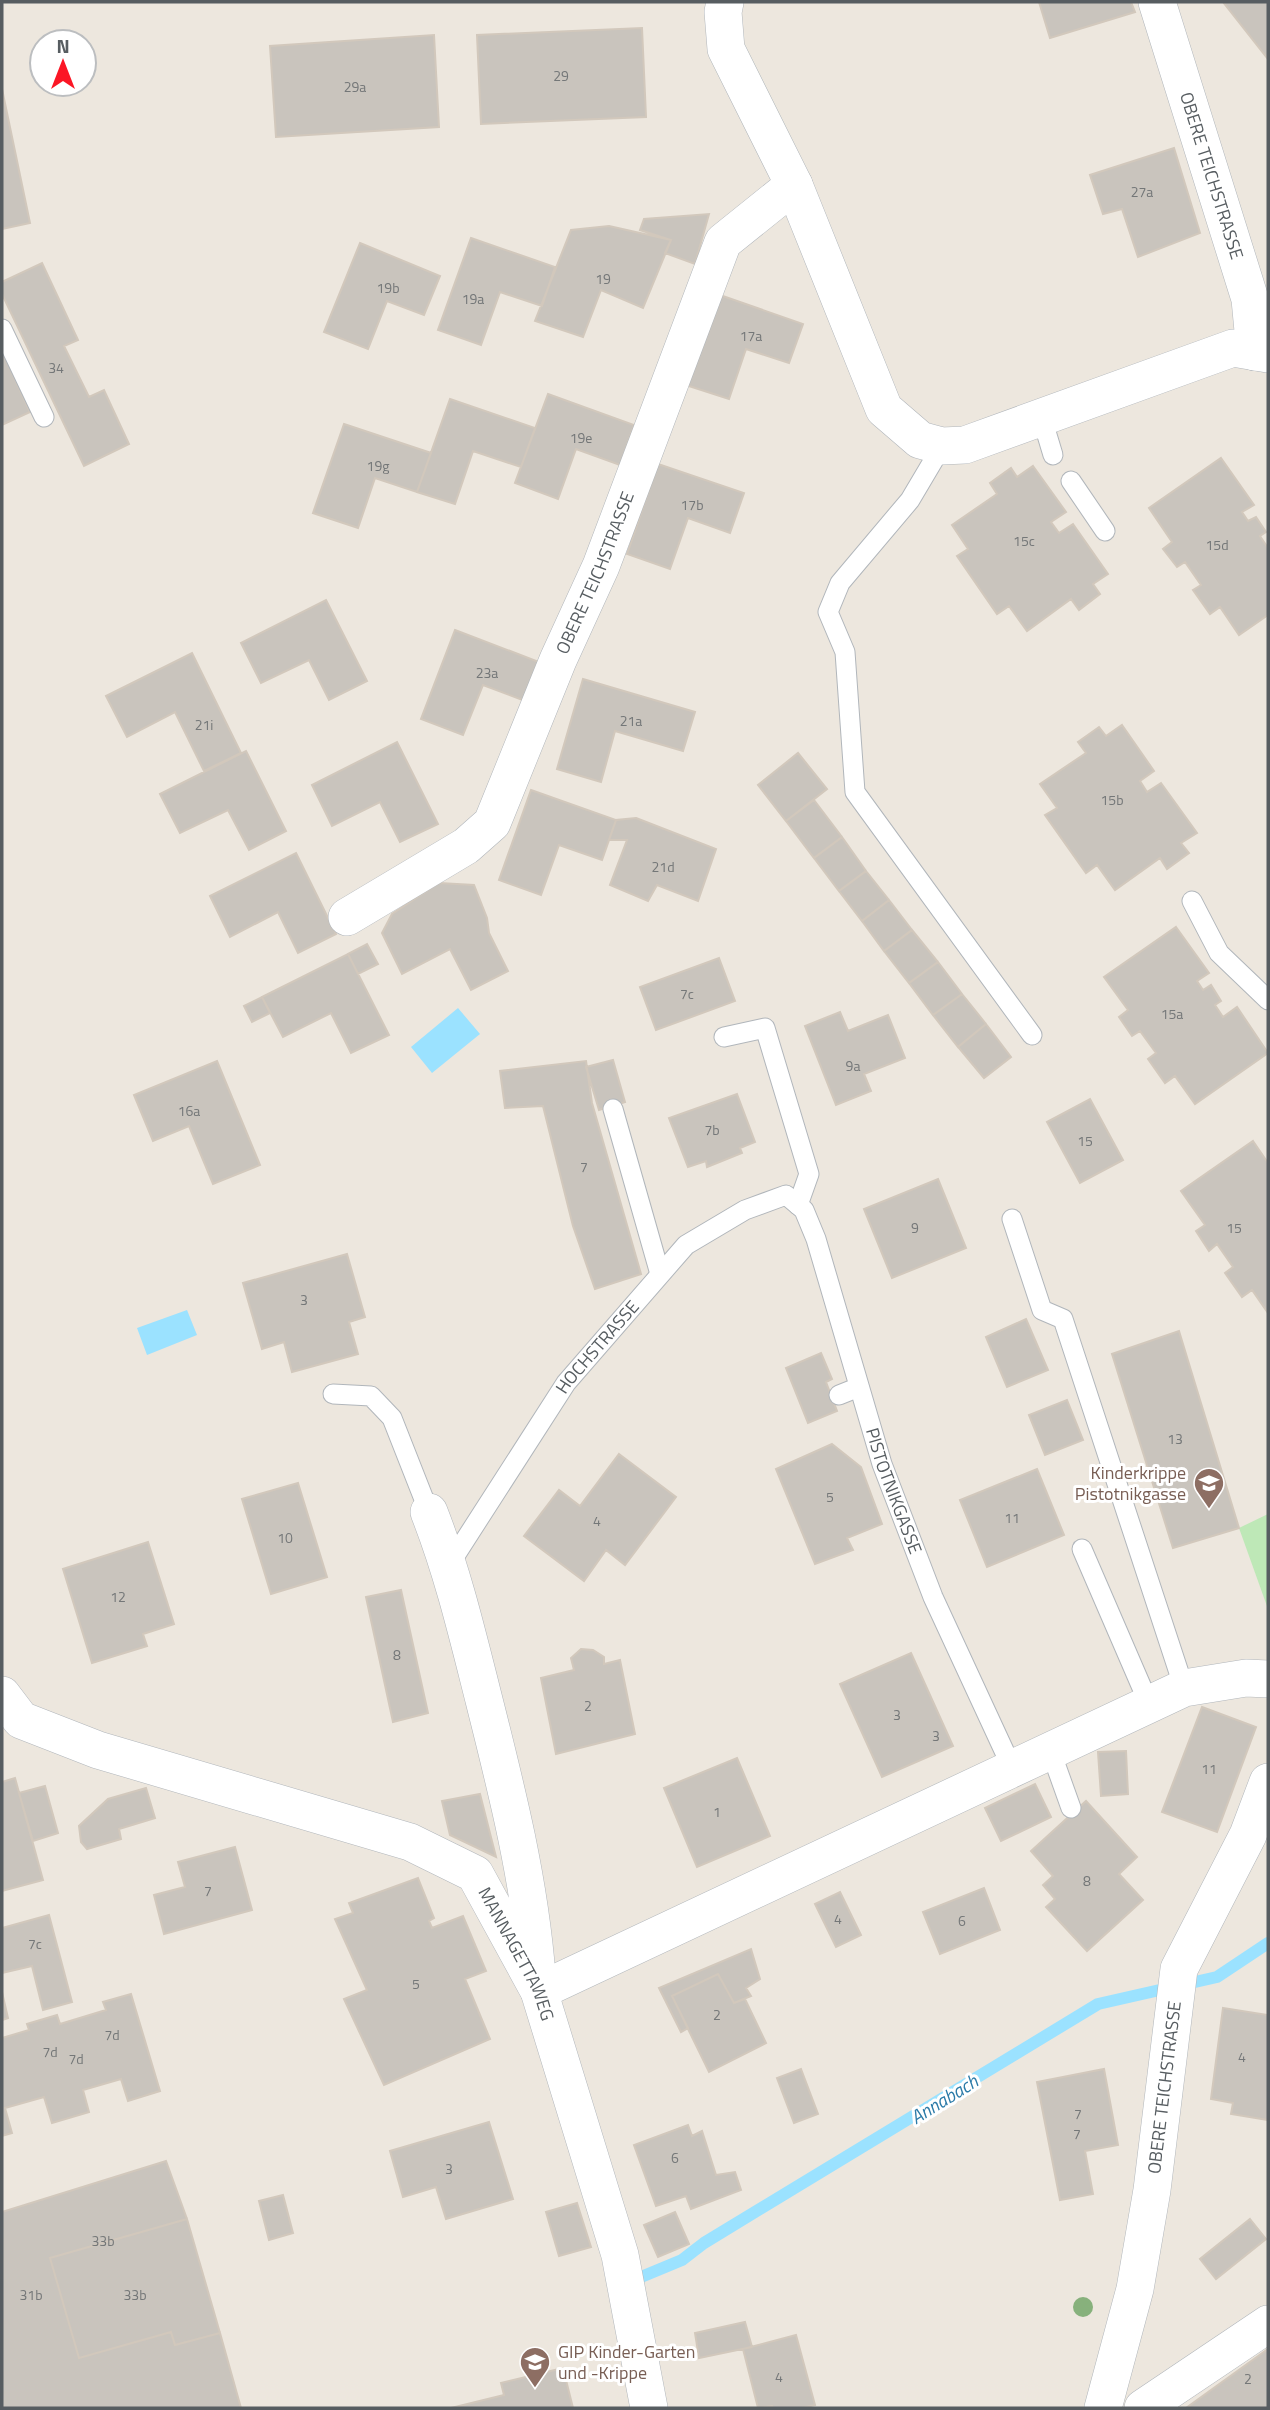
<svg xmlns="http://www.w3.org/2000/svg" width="1270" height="2410" font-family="'Titillium Web',sans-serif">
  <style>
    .green { fill: #bee8b7 }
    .water { fill: #9be2ff }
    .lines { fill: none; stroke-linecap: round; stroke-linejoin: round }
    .stream { stroke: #9be2ff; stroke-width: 12 }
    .building { fill: #c9c4bd; stroke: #d2c8bc; stroke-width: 2 }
    .service-casing { stroke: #b1b6bb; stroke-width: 21 }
    .minor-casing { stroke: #b1b6bb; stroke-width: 38 }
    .service { stroke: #fff; stroke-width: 19 }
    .minor { stroke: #fff; stroke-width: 37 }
    .tree { fill: #87b17c }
    .labels { text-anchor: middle; stroke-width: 6; stroke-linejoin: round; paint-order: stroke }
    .number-label { font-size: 14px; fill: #747778 }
    .street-label { font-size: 18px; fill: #575d61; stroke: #fff }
    .education-label { font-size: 18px; fill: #785e54; stroke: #fff; text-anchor: end }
    .water-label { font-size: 19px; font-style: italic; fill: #2c7ba8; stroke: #fff }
  </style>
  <rect width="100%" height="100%" fill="#ede7de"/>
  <path class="green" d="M1268 1514V1609L1239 1528Z"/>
  <path class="water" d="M458 1008 480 1034 432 1073 411 1047Z
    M187 1310 197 1335 147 1355 137 1328Z"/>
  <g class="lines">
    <path class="stream" d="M629 2282 682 2260 704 2243 1098 2004 1217 1977 1268 1943"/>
  </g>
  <path class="building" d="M1039 2H1131L1135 12 1050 38Z
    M1223 2H1268V59Z
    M642 28 646 117 481 124 477 35Z
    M434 35 439 127 276 137 270 46Z
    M2 89 30 223 2 229Z
    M1174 148 1200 233 1138 257 1122 209 1103 214 1090 175Z
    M709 214 695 264 665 253 671 240 640 230 644 219Z
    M609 226 671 240 643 308 601 290 583 337 535 321 571 230Z
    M471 238 555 267 542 306 500 292 481 345 438 330Z
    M360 243 440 276 424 315 387 301 368 349 324 332Z
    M42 263 78 340 64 346 89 397 104 390 129 444 84 466 2 294V282Z
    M717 294 803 324 789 363 746 349 729 399 686 385Z
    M2 351 30 412 2 425Z
    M548 394 634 425 620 465 576 449 558 499 515 483Z
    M450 399 535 428 521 467 473 451 455 504 417 492Z
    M344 424 431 453 417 492 375 478 358 528 313 513Z
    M1221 458 1254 505 1242 512 1248 521 1256 517 1266 532 1260 536 1268 548V615L1239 635 1220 607 1210 614 1193 590 1201 585 1185 562 1177 567 1163 549 1172 542 1149 508Z
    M658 464 744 493 730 533 688 518 670 569 627 554Z
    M1033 466 1066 512 1051 522 1059 533 1073 524 1108 574 1093 584 1100 594 1079 610 1071 599 1027 631 1009 606 997 614 957 556 968 549 952 525 997 494 990 483 1011 468 1017 477Z
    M326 600 367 681 329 700 309 660 261 683 241 643Z
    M455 630 539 662 525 701 483 685 463 735 421 719Z
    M192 653 241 753 204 771 175 712 127 737 106 696Z
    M583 679 695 712 683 751 615 731 601 782 557 769Z
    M1122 725 1154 771 1140 781 1147 792 1161 783 1197 833 1181 843 1189 853 1167 869 1160 858 1115 890 1097 865 1086 873 1045 815 1057 808 1040 784 1086 753 1078 742 1099 727 1106 736Z
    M397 742 438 824 400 842 380 802 332 826 312 785Z
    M246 751 286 831 249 850 228 810 180 833 160 794Z
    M798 753 827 789 786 821 758 785Z
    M531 790 616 820 602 860 559 845 541 895 499 880Z
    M814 800 842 837 814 858 786 821Z
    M636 818 716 849 698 901 657 885 648 901 610 885 627 840H609L616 820Z
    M842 837 866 871 839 891 814 858Z
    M296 853 336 934 298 953 278 912 230 937 210 896Z
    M866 871 889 900 862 921 839 891Z
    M439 883 474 885 487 918 489 933 508 971 471 990 450 949 402 974 382 933 392 914Z
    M889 900 912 930 884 951 862 921Z
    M1176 927 1209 973 1197 981 1203 990 1211 985 1221 1001 1215 1005 1223 1017 1237 1007 1268 1053 1195 1104 1175 1076 1165 1083 1148 1059 1156 1053 1140 1031 1132 1036 1119 1017 1128 1010 1104 977Z
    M912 930 938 962 909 983 884 951Z
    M367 944 378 964 358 974 348 954Z
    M348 954 389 1035 351 1053 331 1013 283 1037 262 997Z
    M719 958 735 1001 656 1030 640 987Z
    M938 962 962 994 933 1015 909 983Z
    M962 994 986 1024 958 1047 933 1015Z
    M262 997 270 1013 252 1022 244 1006Z
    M840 1012 848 1031 888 1015 905 1058 864 1074 871 1091 836 1105 805 1026Z
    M986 1024 1011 1057 984 1078 958 1047Z
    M613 1060 625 1102 599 1110 586 1067Z
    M217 1061 260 1165 213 1184 189 1126 153 1141 134 1095Z
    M586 1061 592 1103 641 1274 595 1289 573 1226 543 1106 505 1108 500 1071Z
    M737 1094 755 1142 740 1148 742 1153 707 1167 706 1161 688 1167 669 1118Z
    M1090 1099 1123 1160 1080 1183 1047 1122Z
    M1253 1141 1268 1163V1313L1252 1290 1242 1297 1225 1273 1233 1267 1217 1244 1209 1251 1196 1231 1205 1225 1181 1191Z
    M938 1179 966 1248 892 1278 864 1209Z
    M347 1254 365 1317 349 1322 358 1354 292 1372 284 1342 262 1349 243 1283Z
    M1026 1319 1048 1370 1007 1387 986 1337Z
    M1179 1331 1239 1528 1173 1548 1112 1354Z
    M821 1353 832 1379 826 1382 837 1411 808 1423 786 1368Z
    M1067 1400 1083 1440 1045 1455 1029 1415Z
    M832 1444 861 1467 882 1524 847 1538 853 1550 815 1564 776 1469Z
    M619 1454 676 1497 625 1565 606 1550 584 1581 524 1536 559 1490 580 1506Z
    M1037 1469 1064 1535 987 1567 960 1500Z
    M298 1483 327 1577 271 1594 242 1499Z
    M148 1542 174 1624 143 1634 147 1646 92 1663 63 1569Z
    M401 1590 428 1713 393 1722 366 1597Z
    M581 1649 593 1650 604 1657V1664L620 1660 635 1734 556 1754 541 1678 574 1670 571 1658Z
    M911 1653 953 1746 882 1777 840 1684Z
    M1202 1707 1256 1727 1217 1832 1162 1812Z
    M1126 1751 1128 1794 1101 1796 1098 1752Z
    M737 1758 770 1836 697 1867 664 1788Z
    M15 1778 43 1880 2 1891V1782Z
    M1035 1784 1051 1817 1001 1841 985 1808Z
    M45 1786 58 1833 33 1841 19 1793Z
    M146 1788 155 1818 119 1829 121 1839 87 1849 81 1842 79 1826 108 1799Z
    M480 1794 496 1857 450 1835 442 1801Z
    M1086 1801 1137 1857 1119 1874 1143 1900 1087 1951 1046 1907 1055 1899 1043 1885 1053 1876 1031 1851Z
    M235 1847 252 1910 164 1934 154 1895 185 1887 178 1862Z
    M418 1878 434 1918 429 1921 432 1928 463 1916 486 1971 465 1979 490 2039 384 2085 344 1999 367 1990 335 1919 353 1913 349 1903Z
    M984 1888 1000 1930 940 1954 923 1912Z
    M840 1892 861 1935 836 1947 815 1904Z
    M49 1915 72 2002 43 2010 32 1966 2 1973V1928Z
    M751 1949 760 1979 746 1988 751 1996 734 2003 718 1974 672 1996 688 2028 681 2032 659 1988Z
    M718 1974 734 2003 745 1999 766 2043 709 2072 672 1996Z
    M2 1992 8 2018 2 2020Z
    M131 1994 160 2091 128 2101 121 2079 83 2090 89 2112 52 2123 44 2097 5 2108 12 2133 2 2136V2038L29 2030 27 2024 57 2015 60 2024 106 2010 103 2002Z
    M1223 2008 1268 2015V2120L1231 2114 1233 2103 1211 2099Z
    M801 2069 818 2114 794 2123 777 2078Z
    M1104 2069 1118 2145 1085 2151 1093 2194 1060 2200 1037 2082Z
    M489 2122 513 2199 446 2219 436 2187 403 2197 390 2151Z
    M688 2125 692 2136 702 2131 716 2175 735 2172 741 2190 691 2209 686 2196 656 2206 634 2145Z
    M166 2161 187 2219 50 2258 79 2358 171 2332 175 2345 220 2333 241 2408H2V2212Z
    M283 2195 293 2233 269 2240 259 2201Z
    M577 2203 591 2247 559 2256 546 2212Z
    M675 2212 689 2244 658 2257 644 2225Z
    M187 2219 220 2333 175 2345 171 2332 79 2358 50 2258Z
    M1250 2219 1266 2239 1216 2279 1200 2259Z
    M745 2322 752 2347 699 2358 695 2333Z
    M796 2335 815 2405 802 2408H773L772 2406 758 2408 743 2349Z
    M1268 2349V2408H1186Z
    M563 2368 573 2408H451L504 2395 501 2383Z"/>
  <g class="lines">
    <g class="service-casing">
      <g id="service">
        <path d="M2 329 44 417"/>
        <path d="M1037 421 1047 435 1053 455"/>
        <path d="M942 446 910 500 840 583 828 612 845 652 855 792 1032 1035"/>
        <path d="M1071 481 1105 531"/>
        <path d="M1192 901 1219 953 1268 1000"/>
        <path d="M724 1037 765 1028 809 1174 798 1205"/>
        <path d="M613 1109 660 1274"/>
        <path d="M1012 1219 1042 1310 1063 1319 1184 1688"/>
        <path d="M333 1394 371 1396 392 1418 429 1512"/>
        <path d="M839 1395 859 1387"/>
        <path d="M1082 1549 1149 1704"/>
        <path id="s1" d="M449 1565 566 1383 686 1245 745 1210 786 1195 804 1210 816 1239 882 1464 933 1597 1013 1770"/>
        <path d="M1051 1752 1071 1808"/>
      </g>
    </g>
    <g class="minor-casing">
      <g id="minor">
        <path d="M725 2 723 12 726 49 794 185 884 409 920 440 942 446 965 445 1233 348 1268 354"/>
        <path id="s2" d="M1157 2 1250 299 1255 352"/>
        <path id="s3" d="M347 917 466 846 492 823 558 660 601 566 723 242 794 185"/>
        <path d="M429 1512C453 1573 468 1637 484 1700 507 1791 530 1882 537 1976"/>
        <path id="s4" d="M2 1695 21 1720 98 1750 410 1842 475 1874 539 1991 620 2255 649 2408"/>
        <path d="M539 1991 1184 1688 1246 1678 1268 1679"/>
        <path id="s5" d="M1103 2408 1135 2289 1152 2190 1179 1969 1248 1835 1268 1782"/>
        <path d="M1143 2408 1268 2324"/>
      </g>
    </g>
    <use href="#service" class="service"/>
    <use href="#minor" class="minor"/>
  </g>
  <circle class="tree" cx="1083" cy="2307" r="10"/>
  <defs>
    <g id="school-pin" transform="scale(1.575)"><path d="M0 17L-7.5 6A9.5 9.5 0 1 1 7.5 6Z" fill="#8d6e63" stroke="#fff"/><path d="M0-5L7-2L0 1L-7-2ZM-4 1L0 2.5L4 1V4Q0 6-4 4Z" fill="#fff"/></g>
  </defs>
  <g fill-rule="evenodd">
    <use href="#school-pin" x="1209" y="1483"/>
    <use href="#school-pin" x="535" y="2362"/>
  </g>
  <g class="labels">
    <g class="number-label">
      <text x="561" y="81">29</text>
      <text x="355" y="92">29a</text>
      <text x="1142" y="197">27a</text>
      <text x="603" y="284">19</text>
      <text x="388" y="293">19b</text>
      <text x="473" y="304">19a</text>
      <text x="751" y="341">17a</text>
      <text x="56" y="373">34</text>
      <text x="581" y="443">19e</text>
      <text x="378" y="471">19g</text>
      <text x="692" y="510">17b</text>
      <text x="1024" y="546">15c</text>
      <text x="1217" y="550">15d</text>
      <text x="487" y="678">23a</text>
      <text x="631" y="726">21a</text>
      <text x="204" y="730">21i</text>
      <text x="1112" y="805">15b</text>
      <text x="663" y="872">21d</text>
      <text x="687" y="999">7c</text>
      <text x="1172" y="1019">15a</text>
      <text x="853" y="1071">9a</text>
      <text x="189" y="1116">16a</text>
      <text x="712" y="1135">7b</text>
      <text x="1085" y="1146">15</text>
      <text x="584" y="1172">7</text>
      <text x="915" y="1233">9</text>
      <text x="1234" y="1233">15</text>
      <text x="304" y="1305">3</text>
      <text x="1175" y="1444">13</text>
      <text x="830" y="1502">5</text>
      <text x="1012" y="1523">11</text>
      <text x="597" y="1526">4</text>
      <text x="285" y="1543">10</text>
      <text x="118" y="1602">12</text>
      <text x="397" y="1660">8</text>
      <text x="588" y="1711">2</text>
      <text x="897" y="1720">3</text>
      <text x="936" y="1741">3</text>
      <text x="1209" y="1774">11</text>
      <text x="717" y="1817">1</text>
      <text x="1087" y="1886">8</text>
      <text x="208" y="1896">7</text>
      <text x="838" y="1924">4</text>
      <text x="962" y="1926">6</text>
      <text x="35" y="1949">7c</text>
      <text x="416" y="1989">5</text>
      <text x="717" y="2020">2</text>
      <text x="112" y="2040">7d</text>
      <text x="50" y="2057">7d</text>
      <text x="1242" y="2062">4</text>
      <text x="76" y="2064">7d</text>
      <text x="1078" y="2119">7</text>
      <text x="1077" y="2139">7</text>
      <text x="675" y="2163">6</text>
      <text x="449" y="2174">3</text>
      <text x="103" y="2246">33b</text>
      <text x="31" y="2300">31b</text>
      <text x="135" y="2300">33b</text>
      <text x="779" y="2382">4</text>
      <text x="1248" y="2384">2</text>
    </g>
    <g class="street-label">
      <text dy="6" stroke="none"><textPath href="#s2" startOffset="182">OBERE TEICHSTRASSE</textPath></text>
      <text dy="6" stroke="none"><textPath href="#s3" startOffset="444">OBERE TEICHSTRASSE</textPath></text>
      <text dy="6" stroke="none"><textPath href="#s1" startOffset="264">HOCHSTRASSE</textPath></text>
      <text dy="6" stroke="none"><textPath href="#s1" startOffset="830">PISTOTNIKGASSE</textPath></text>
      <text dy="6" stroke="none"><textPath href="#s4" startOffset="602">MANNAGETTAWEG</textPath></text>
      <text dy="6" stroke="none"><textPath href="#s5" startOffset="327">OBERE TEICHSTRASSE</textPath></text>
    </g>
    <g class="education-label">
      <text x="1186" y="1479">Kinderkrippe<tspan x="1186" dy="21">Pistotnikgasse</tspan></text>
      <text x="558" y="2358" text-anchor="start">GIP Kinder-Garten<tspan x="558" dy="21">und -Krippe</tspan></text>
    </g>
    <g class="water-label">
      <text transform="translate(944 2099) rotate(-32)" y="7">Annabach</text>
    </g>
  </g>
  <rect width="1270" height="2410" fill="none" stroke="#575d61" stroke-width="7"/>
  <g transform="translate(63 63)"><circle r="33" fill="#ffffff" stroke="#bcbec0" stroke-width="2"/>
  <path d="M0-5L12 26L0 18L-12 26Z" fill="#fb1625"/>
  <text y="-10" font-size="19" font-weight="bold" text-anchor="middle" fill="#575d61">N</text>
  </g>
</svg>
